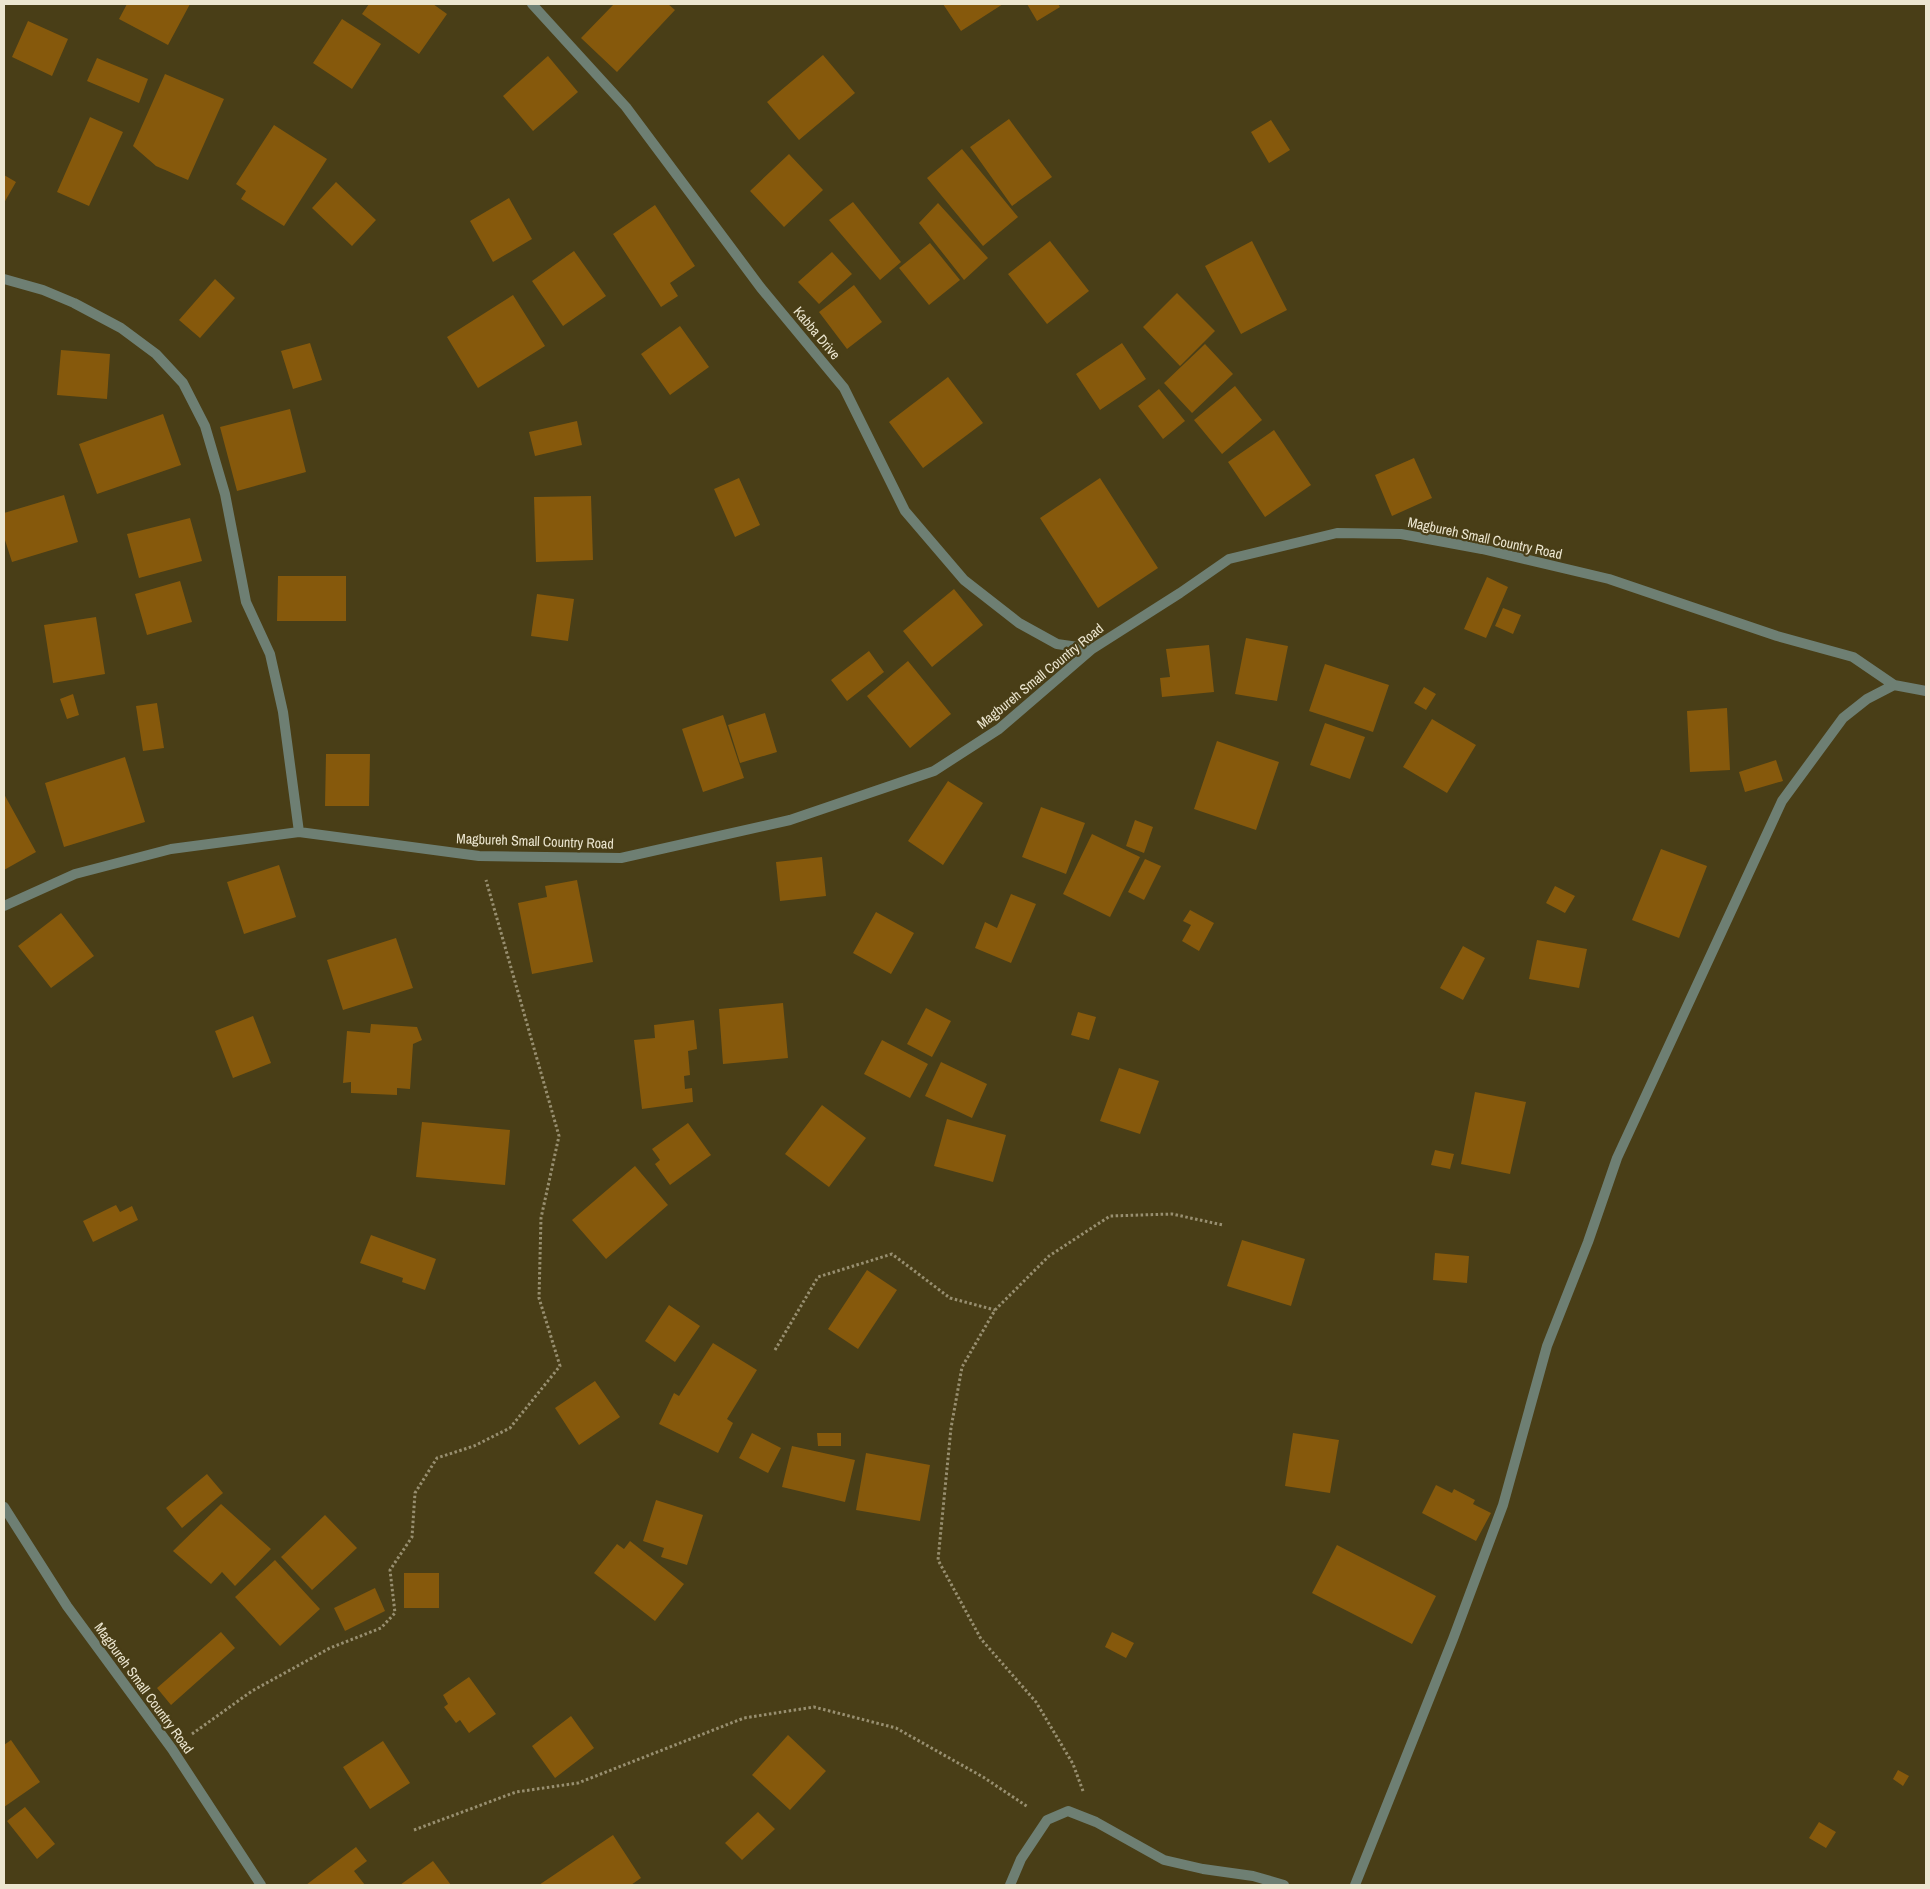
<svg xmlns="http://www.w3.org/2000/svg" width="1930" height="1889" font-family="'Archivo Narrow',sans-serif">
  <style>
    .building { fill: #86590c }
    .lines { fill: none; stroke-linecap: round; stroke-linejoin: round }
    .path { stroke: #988f70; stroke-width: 3; stroke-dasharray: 2.5 2.5; stroke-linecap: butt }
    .street { stroke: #6e7f73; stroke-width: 10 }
    .labels { text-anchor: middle; stroke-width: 4.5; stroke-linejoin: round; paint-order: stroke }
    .street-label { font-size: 14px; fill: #ece6d0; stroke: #493e17 }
  </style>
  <rect width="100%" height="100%" fill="#493e17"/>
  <path class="building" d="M127 4H190L168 45 119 19Z
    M369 4H433L447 14 419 54 362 14Z
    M614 4H668L675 10 617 72 581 38Z
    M943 4H1003L961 31Z
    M1027 4H1058L1060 7 1037 21Z
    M342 19 381 44 352 89 313 63Z
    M28 21 68 39 52 76 12 57Z
    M823 55 855 93 799 140 767 102Z
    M548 56 578 92 533 131 503 96Z
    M97 58 148 79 139 103 87 81Z
    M165 74 224 99 188 180 156 166 133 146Z
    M90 117 123 132 89 206 57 192Z
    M1009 119 1052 177 1012 206 970 147Z
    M1271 120 1290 150 1269 163 1251 132Z
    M274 125 327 159 284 226 241 199 246 191 236 184Z
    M962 149 1018 217 983 246 927 178Z
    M789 154 823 190 784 227 750 191Z
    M4 175 16 182 4 203Z
    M336 182 376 220 352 246 312 208Z
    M509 198 532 239 493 262 470 221Z
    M853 202 901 262 880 280 829 220Z
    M938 203 988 258 964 280 919 223Z
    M655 205 695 266 670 283 678 296 661 307 613 234Z
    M1050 241 1089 291 1047 324 1008 274Z
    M1252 241 1287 310 1241 334 1205 266Z
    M930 243 960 280 929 305 899 268Z
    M574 251 606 296 563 326 532 281Z
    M832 252 852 274 819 304 798 282Z
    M215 279 235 298 200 338 179 320Z
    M854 285 882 322 847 349 819 312Z
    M1177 293 1215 331 1180 366 1143 327Z
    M513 295 545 346 478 388 447 337Z
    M680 326 709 367 670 395 641 354Z
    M310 343 322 380 293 389 281 351Z
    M1122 343 1146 379 1100 410 1076 374Z
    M1205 344 1233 374 1192 413 1164 383Z
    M61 350 110 354 107 399 57 395Z
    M948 377 983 423 923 468 889 422Z
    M1235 386 1262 420 1222 454 1194 420Z
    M1159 389 1185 421 1163 439 1138 406Z
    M290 409 306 472 237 491 220 427Z
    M163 414 181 465 97 494 79 444Z
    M577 421 582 445 535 456 529 432Z
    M1274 430 1311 485 1265 517 1228 462Z
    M1414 458 1432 498 1392 516 1375 475Z
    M739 478 760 525 735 537 714 489Z
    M1100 478 1158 568 1098 608 1040 518Z
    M64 495 78 542 12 562 4 537V513Z
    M591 496 593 560 536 562 534 497Z
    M190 518 202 561 139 578 127 534Z
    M278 576H346V621H277Z
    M1487 577 1508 587 1486 638 1464 629Z
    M180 581 192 622 147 635 135 594Z
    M954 589 983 625 932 667 903 631Z
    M537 594 574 599 568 641 531 636Z
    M1503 608 1521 615 1513 634 1495 626Z
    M96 617 105 674 53 683 44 625Z
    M1246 638 1288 646 1277 701 1235 694Z
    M1209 645 1214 692 1162 697 1160 678 1170 677 1166 649Z
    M869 651 884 672 847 701 831 680Z
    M908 661 951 714 910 748 867 696Z
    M1325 664 1389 685 1373 732 1309 711Z
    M1424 687 1436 694 1426 710 1414 703Z
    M73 694 79 715 67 719 60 699Z
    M157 703 164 748 143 751 136 706Z
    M1727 708 1730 770 1690 772 1687 711Z
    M765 713 777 752 740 763 728 725Z
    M723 715 744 778 703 792 682 729Z
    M1432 719 1476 745 1447 793 1403 767Z
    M1325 723 1365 737 1350 779 1310 765Z
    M1217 741 1279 762 1256 830 1194 809Z
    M326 754H370L369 806H325Z
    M125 757 145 822 64 847 45 783Z
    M1776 760 1783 781 1745 792 1739 772Z
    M948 781 983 803 943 865 908 841Z
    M4 794 36 852 4 870Z
    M1041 807 1085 823 1066 874 1022 857Z
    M1135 820 1153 827 1144 853 1126 846Z
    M1092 834 1140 857 1110 917 1063 894Z
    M1661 849 1707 866 1679 938 1632 920Z
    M822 857 826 896 780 901 776 862Z
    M1145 859 1161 866 1144 900 1128 892Z
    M279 865 296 917 244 934 227 882Z
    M577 880 593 962 532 974 518 903 547 897 545 886Z
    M1555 886 1575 896 1565 913 1546 903Z
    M1011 894 1036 904 1011 963 975 948 985 922 997 928Z
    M1190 910 1214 923 1199 951 1182 941 1191 925 1183 921Z
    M876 912 914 933 891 974 853 953Z
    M61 913 94 956 51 988 18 946Z
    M396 938 413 988 343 1010 327 960Z
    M1537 940 1587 949 1579 988 1529 979Z
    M1463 946 1485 958 1463 1000 1440 988Z
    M783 1003 788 1058 723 1064 719 1009Z
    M926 1008 951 1021 932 1057 907 1044Z
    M1078 1012 1096 1017 1089 1040 1071 1035Z
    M253 1016 271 1063 233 1078 215 1031Z
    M694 1020 697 1049 688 1051 690 1075 684 1076 685 1089 692 1088 693 1102 642 1109 634 1040 655 1038 654 1025Z
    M371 1024 417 1027 422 1040 413 1044 410 1089 397 1088V1095L351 1093V1082L343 1083 347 1031 370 1033Z
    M882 1040 928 1064 910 1098 864 1074Z
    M941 1062 987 1084 972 1118 925 1096Z
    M1119 1068 1159 1081 1140 1134 1100 1121Z
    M1475 1092 1526 1102 1510 1174 1461 1164Z
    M822 1105 866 1138 829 1187 785 1154Z
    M947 1119 1006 1135 993 1182 934 1166Z
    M422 1122 510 1130 505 1185 416 1177Z
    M688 1123 711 1155 670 1185 655 1164 660 1160 652 1149Z
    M1435 1150 1454 1154 1450 1169 1431 1165Z
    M635 1166 668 1205 606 1259 572 1220Z
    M116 1205 120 1212 132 1206 138 1220 93 1242 83 1221Z
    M371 1235 436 1259 425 1290 402 1282 403 1278 360 1263Z
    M1242 1240 1305 1259 1291 1306 1227 1286Z
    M1435 1253 1469 1256 1467 1283 1433 1280Z
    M867 1270 897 1290 858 1349 828 1329Z
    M669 1305 700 1326 675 1362 645 1341Z
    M713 1343 757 1370 727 1419 733 1423 718 1453 659 1424 674 1393 679 1396Z
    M595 1381 620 1417 579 1445 555 1408Z
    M752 1433 781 1448 768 1473 739 1458Z
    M817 1433H841V1446H818Z
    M1293 1433 1339 1440 1330 1493 1285 1486Z
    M792 1446 855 1460 845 1502 782 1487Z
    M866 1453 930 1465 920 1521 856 1510Z
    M207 1474 223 1493 182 1528 166 1508Z
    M1436 1485 1452 1493 1454 1489 1475 1500 1473 1504 1491 1513 1476 1541 1422 1513Z
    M656 1500 703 1515 687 1565 661 1557 664 1548 643 1541Z
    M221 1504 271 1549 235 1586 222 1572 211 1584 173 1551Z
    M325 1515 357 1548 312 1590 281 1557Z
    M630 1541 684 1584 655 1621 594 1573 617 1544 624 1549Z
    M1337 1545 1436 1596 1412 1644 1312 1593Z
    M275 1560 320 1609 280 1646 235 1597Z
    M404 1573H439V1608H404Z
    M375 1588 385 1611 345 1631 334 1608Z
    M221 1632 235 1648 171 1705 157 1688Z
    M1112 1632 1134 1643 1126 1658 1105 1647Z
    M469 1677 496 1714 469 1733 460 1720 456 1723 444 1707 448 1704 443 1695Z
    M571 1716 594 1748 555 1778 532 1746Z
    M788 1735 826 1771 790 1810 752 1775Z
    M11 1740 40 1782 4 1807V1745Z
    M383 1741 410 1783 370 1809 343 1767Z
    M1898 1770 1909 1776 1903 1786 1893 1779Z
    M25 1807 55 1844 37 1859 7 1821Z
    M758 1812 775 1829 742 1860 725 1843Z
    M1819 1822 1836 1832 1826 1848 1809 1838Z
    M613 1835 641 1878 631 1885H539Z
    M356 1847 367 1861 354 1871 365 1885H306Z
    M433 1861 451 1885H400Z"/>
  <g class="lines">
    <path class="path" d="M775 1350 818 1277 892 1254 950 1298 995 1310
      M192 1734 252 1691 330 1648 381 1628 395 1613 390 1570 412 1537 415 1493 437 1458 474 1446 510 1428 560 1366 539 1298 541 1218 559 1136 486 880
      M1083 1791 1073 1764 1036 1702 981 1639 938 1560 951 1428 962 1367 995 1310 1049 1256 1110 1216 1172 1214 1223 1225
      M414 1830 516 1792 578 1783 744 1718 814 1707 896 1728 983 1777 1028 1807"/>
    <path class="street" d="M532 4 626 107 761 288 844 388 905 511 964 580 1019 623 1057 644 1092 649
      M4 279 43 290 74 303 121 328 156 354 183 383 205 426 225 494 246 602 270 654 283 712 299 832
      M4 906 75 874 171 849 299 832 479 856 621 858 790 820 934 771 999 729 1092 649 1180 593 1229 559 1337 533 1401 534 1482 549 1609 579 1777 636 1853 657 1894 685 1926 691
      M4 1507 67 1606 172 1749 261 1885
      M1010 1885 1021 1859 1047 1820 1068 1811 1096 1822 1164 1860 1203 1869 1253 1876 1284 1885
      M1355 1885 1453 1639 1503 1505 1547 1346 1588 1242 1617 1158 1782 801 1843 718 1867 699 1894 685"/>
  </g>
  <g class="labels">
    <g class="street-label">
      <text transform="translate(817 333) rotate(50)" y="5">Kabba Drive</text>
      <text transform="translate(1485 538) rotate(12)" y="5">Magbureh Small Country Road</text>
      <text transform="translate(1040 676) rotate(-39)" y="5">Magbureh Small Country Road</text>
      <text transform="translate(535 841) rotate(2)" y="5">Magbureh Small Country Road</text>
      <text transform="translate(144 1688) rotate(54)" y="5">Magbureh Small Country Road</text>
    </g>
  </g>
  <rect width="1930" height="1889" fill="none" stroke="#ece6d0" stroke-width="10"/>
</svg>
